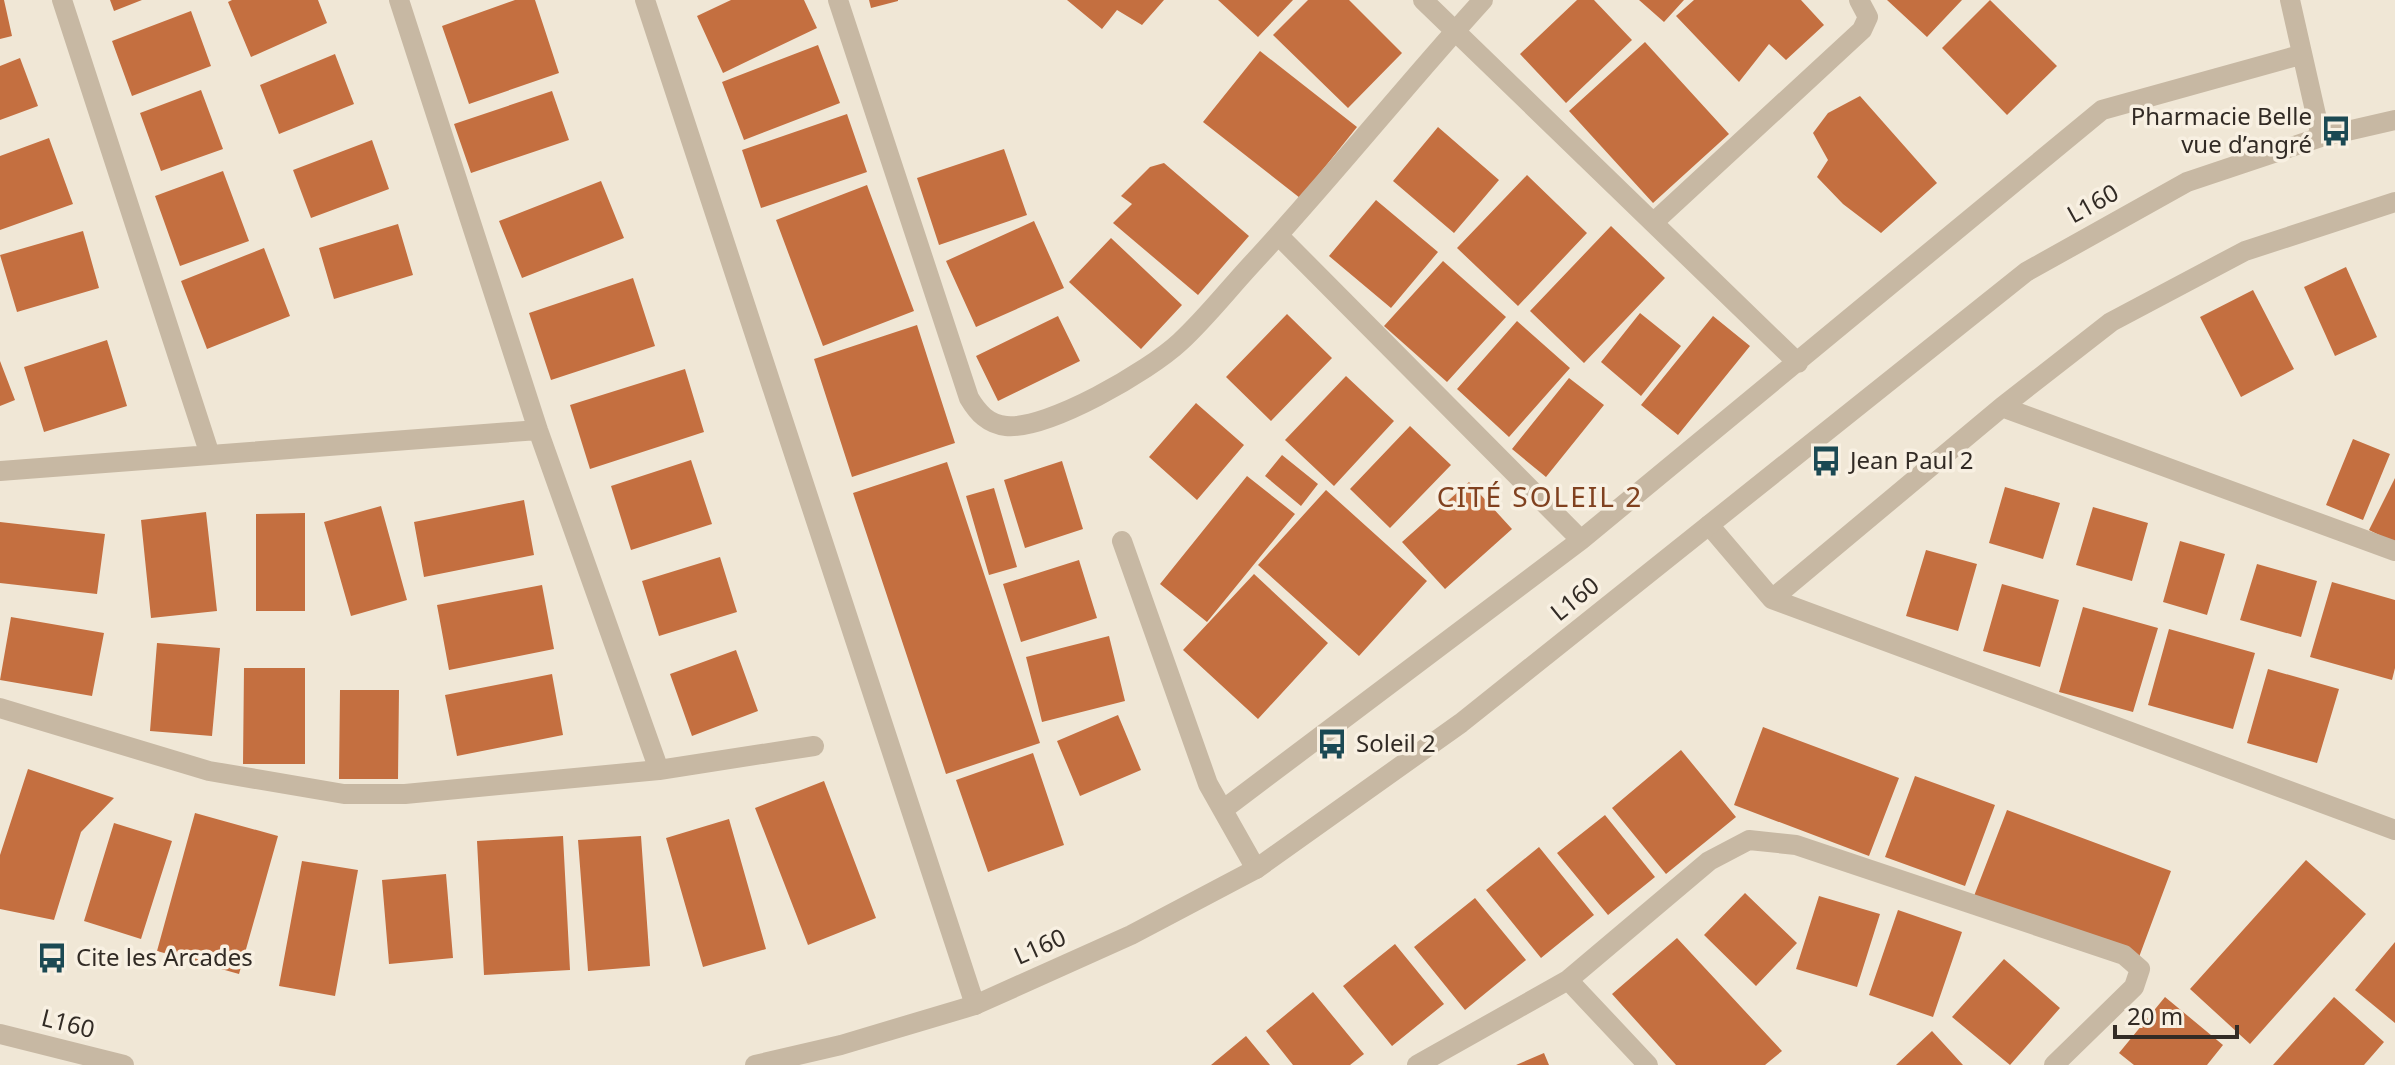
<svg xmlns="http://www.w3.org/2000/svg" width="2395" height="1065" font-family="'Noto Sans',sans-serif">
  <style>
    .building { fill: #c46f40 }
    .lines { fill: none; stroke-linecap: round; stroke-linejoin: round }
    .minor { stroke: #c7b8a3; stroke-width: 20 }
    .tertiary { stroke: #c7b8a3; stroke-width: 20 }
    .labels { text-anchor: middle; stroke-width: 7; stroke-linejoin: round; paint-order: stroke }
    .poi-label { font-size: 24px; fill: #322b25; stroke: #f8f0e2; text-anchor: start }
    .street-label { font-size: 24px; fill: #322b25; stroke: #f8f0e2 }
    .quarter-label { font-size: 28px; letter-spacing: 2px; fill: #80411f; stroke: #f8f0e2 }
  </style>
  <rect width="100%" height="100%" fill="#f0e7d6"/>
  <path class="building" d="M0 0H4L12 36 0 39Z
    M110 0H142L114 11Z
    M232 0H318L327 23 251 57 228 2Z
    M515 0H535L559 73 469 104 442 26Z
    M731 0H804L817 28 723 73 697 16Z
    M869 0H898V1L871 8Z
    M1067 0H1164L1142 25 1117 10 1102 29Z
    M1218 0H1293L1258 37Z
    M1308 0H1349L1402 53 1348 108 1273 35Z
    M1577 0H1594L1632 40 1566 103 1520 54Z
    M1639 0H1684L1664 22Z
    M1694 0H1801L1824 25 1786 60 1769 44 1739 82 1676 16Z
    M1887 0H1962L1927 37Z
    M1990 0 2057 66 2007 115 1942 48Z
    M191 11 211 66 132 96 112 41Z
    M1645 42 1729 134 1653 203 1569 111Z
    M818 45 840 103 744 140 722 82Z
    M1260 51 1357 127 1300 198 1203 122Z
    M335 54 354 104 279 134 260 85Z
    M20 58 38 106 0 120V66Z
    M201 90 223 149 161 171 140 113Z
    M552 91 569 140 471 173 454 124Z
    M1860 96 1937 183 1881 233 1843 204 1817 177 1828 160 1813 133 1828 113Z
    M847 114 867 172 761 208 742 150Z
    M1438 127 1499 180 1454 233 1393 181Z
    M49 138 73 204 0 230V156Z
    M372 140 389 189 311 218 293 170Z
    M1004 149 1027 215 939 245 917 178Z
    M1164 163 1249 236 1198 295 1113 223 1132 204 1121 196 1150 167Z
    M223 171 249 241 180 266 155 196Z
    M1527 175 1587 233 1518 306 1457 248Z
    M601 181 624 238 522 278 499 221Z
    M867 185 914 311 823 346 776 220Z
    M1376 200 1438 252 1391 308 1329 256Z
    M1034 221 1064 288 976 327 946 261Z
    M398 224 413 275 334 299 319 248Z
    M1611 226 1665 278 1584 363 1530 311Z
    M83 231 99 288 17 312 0 255Z
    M1111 238 1182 305 1141 349 1069 282Z
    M264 248 290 316 207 349 181 281Z
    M1443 261 1506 317 1447 382 1384 326Z
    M2346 267 2377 337 2335 356 2304 287Z
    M633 278 655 346 551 380 529 313Z
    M2253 290 2294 369 2241 397 2200 317Z
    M1640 313 1681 346 1641 396 1601 362Z
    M1287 314 1332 358 1271 421 1226 377Z
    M1058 316 1080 361 998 401 976 356Z
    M1713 316 1750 346 1678 435 1641 405Z
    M1517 321 1570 368 1509 437 1457 389Z
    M917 325 955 443 852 477 814 359Z
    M107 340 127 406 44 432 24 367Z
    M0 361 15 400 0 406Z
    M685 369 704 432 590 469 570 405Z
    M1346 376 1394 421 1334 486 1285 440Z
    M1569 378 1604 405 1546 477 1512 449Z
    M1196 403 1244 445 1197 500 1149 457Z
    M1410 426 1451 465 1390 528 1350 489Z
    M2353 439 2390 454 2363 520 2326 505Z
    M1282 455 1318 484 1301 506 1265 476Z
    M691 460 712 524 631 550 611 486Z
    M1062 461 1083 529 1025 548 1004 480Z
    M947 462 1040 743 946 774 853 493Z
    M1247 476 1295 514 1207 622 1160 584Z
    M2395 478V543L2369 530Z
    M1469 482 1512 529 1445 589 1402 542Z
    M2005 487 2060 503 2043 559 1989 543Z
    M994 488 1017 567 989 575 966 496Z
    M1326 490 1427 581 1359 656 1258 565Z
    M524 500 534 555 424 577 414 522Z
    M381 506 407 600 351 616 324 522Z
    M2093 507 2148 523 2132 581 2076 565Z
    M206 512 217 611 151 618 141 520Z
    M305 513V611H256V514Z
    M0 522 105 534 97 594 0 583Z
    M2180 541 2225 554 2207 615 2163 602Z
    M1926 550 1977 564 1958 631 1906 616Z
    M720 557 737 612 659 636 642 581Z
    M1079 560 1097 618 1021 642 1003 584Z
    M2257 564 2317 581 2301 637 2240 620Z
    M1254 574 1328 643 1258 719 1183 650Z
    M2332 582 2395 600V668L2392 680 2310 657Z
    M2002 584 2059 600 2040 667 1983 651Z
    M542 585 554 649 449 670 437 605Z
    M2083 607 2158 628 2133 712 2059 692Z
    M11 617 104 633 92 696 0 680Z
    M2169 629 2255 653 2233 729 2148 705Z
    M1109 636 1125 701 1042 722 1026 657Z
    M157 643 220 648 212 736 150 731Z
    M736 650 758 711 692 736 670 674Z
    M244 668H305V764H243Z
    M2268 669 2339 689 2317 763 2247 743Z
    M552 674 563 735 457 756 445 695Z
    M340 690H399L398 779H339Z
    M1118 715 1141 770 1080 796 1057 741Z
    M1763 727 1899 778 1869 856 1734 805Z
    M1681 750 1736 817 1666 874 1612 808Z
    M1033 753 1064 845 988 872 956 780Z
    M28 769 114 798 81 832 54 920 0 909V855Z
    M1915 776 1995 805 1965 886 1885 857Z
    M824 781 876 918 808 945 755 808Z
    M2007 810 2171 871 2139 957 1974 896Z
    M195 813 278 836 239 974 157 951Z
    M1605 815 1655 877 1608 915 1557 853Z
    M729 819 766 949 703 967 666 838Z
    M114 823 172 841 141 939 84 921Z
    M563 836 570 970 484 975 477 841Z
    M641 836 650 966 588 971 578 840Z
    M1539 847 1594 915 1541 958 1486 890Z
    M2306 860 2366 914 2250 1044 2190 989Z
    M302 861 358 870 335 996 279 986Z
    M446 874 453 958 389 964 382 880Z
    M1745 893 1797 943 1756 986 1704 935Z
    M1819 896 1880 914 1857 987 1796 969Z
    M1475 898 1526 960 1465 1010 1414 947Z
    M1898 910 1962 932 1933 1017 1869 995Z
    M1677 938 1782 1051 1765 1065H1676L1612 994Z
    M2395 942V1023L2355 990Z
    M1395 944 1444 1004 1392 1046 1343 986Z
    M2004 959 2060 1008 2010 1065 1952 1017Z
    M1313 992 1364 1054 1350 1065H1293L1266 1031Z
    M2165 997 2223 1045 2207 1065H2134L2119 1053Z
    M2334 997 2384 1042 2364 1065H2273Z
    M1932 1031 1963 1065H1896Z
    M1246 1036 1270 1065H1211Z
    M1544 1053 1549 1065H1516Z"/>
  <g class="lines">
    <path class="minor" d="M62 0 210 455
      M399 0 538 430 659 770
      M645 0 975 1005
      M838 0 969 398C978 413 988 424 1006 426 1048 430 1149 371 1180 342 1205 319 1227 291 1250 266 1330 180 1404 87 1483 0
      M1423 0 1798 363
      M2290 0 2321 137
      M1654 222 1862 30 1868 17 1859 0
      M1278 235 1581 540
      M2002 407 2395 551
      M0 471 538 430
      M1709 525 1772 599 2395 830
      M1122 541 1208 784 1256 869
      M1772 599 2002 407 2111 322 2245 251 2395 202
      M0 708 209 771 344 794H405L659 770 814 746
      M1224 809 1581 540 2102 110 2300 55
      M1568 980 1648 1065
      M1417 1065 1568 980 1709 861 1749 840 1796 845 2124 955 2140 969 2134 987 2054 1065"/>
    <path class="tertiary" d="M0 1034 124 1065
      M755 1065 841 1045 975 1005 1131 935 1256 869 1461 723 2026 272 2187 182 2321 137 2395 120"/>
  </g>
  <defs>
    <g id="bus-bare" transform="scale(2.4)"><path d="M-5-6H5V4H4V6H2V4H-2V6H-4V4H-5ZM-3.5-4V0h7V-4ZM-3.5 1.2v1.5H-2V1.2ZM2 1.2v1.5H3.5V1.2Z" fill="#1b4953" stroke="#f8f0e2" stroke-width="2.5" paint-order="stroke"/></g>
  </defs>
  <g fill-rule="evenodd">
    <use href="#bus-bare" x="2336" y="131"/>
    <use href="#bus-bare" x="1826" y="461"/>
    <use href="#bus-bare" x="1332" y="744"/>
    <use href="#bus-bare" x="52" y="958"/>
  </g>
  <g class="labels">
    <g class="poi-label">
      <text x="2312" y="125" text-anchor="end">Pharmacie Belle<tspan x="2312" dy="28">vue d’angré</tspan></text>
      <text x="1850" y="469">Jean Paul 2</text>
      <text x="1356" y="752">Soleil 2</text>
      <text x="76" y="966">Cite les Arcades</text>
    </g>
    <g class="street-label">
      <text transform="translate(2093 204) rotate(-29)" y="8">L160</text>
      <text transform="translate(1575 599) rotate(-39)" y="8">L160</text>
      <text transform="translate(1040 947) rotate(-24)" y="8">L160</text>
      <text transform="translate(68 1024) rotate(14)" y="8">L160</text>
    </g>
    <g class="quarter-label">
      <text x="1540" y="507">CITÉ SOLEIL 2</text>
    </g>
  </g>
  <path d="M2115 1025v12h122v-12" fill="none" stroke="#322b25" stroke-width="4"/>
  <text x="2127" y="1025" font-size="24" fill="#322b25" stroke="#f8f0e2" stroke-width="6" paint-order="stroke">20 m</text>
</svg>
